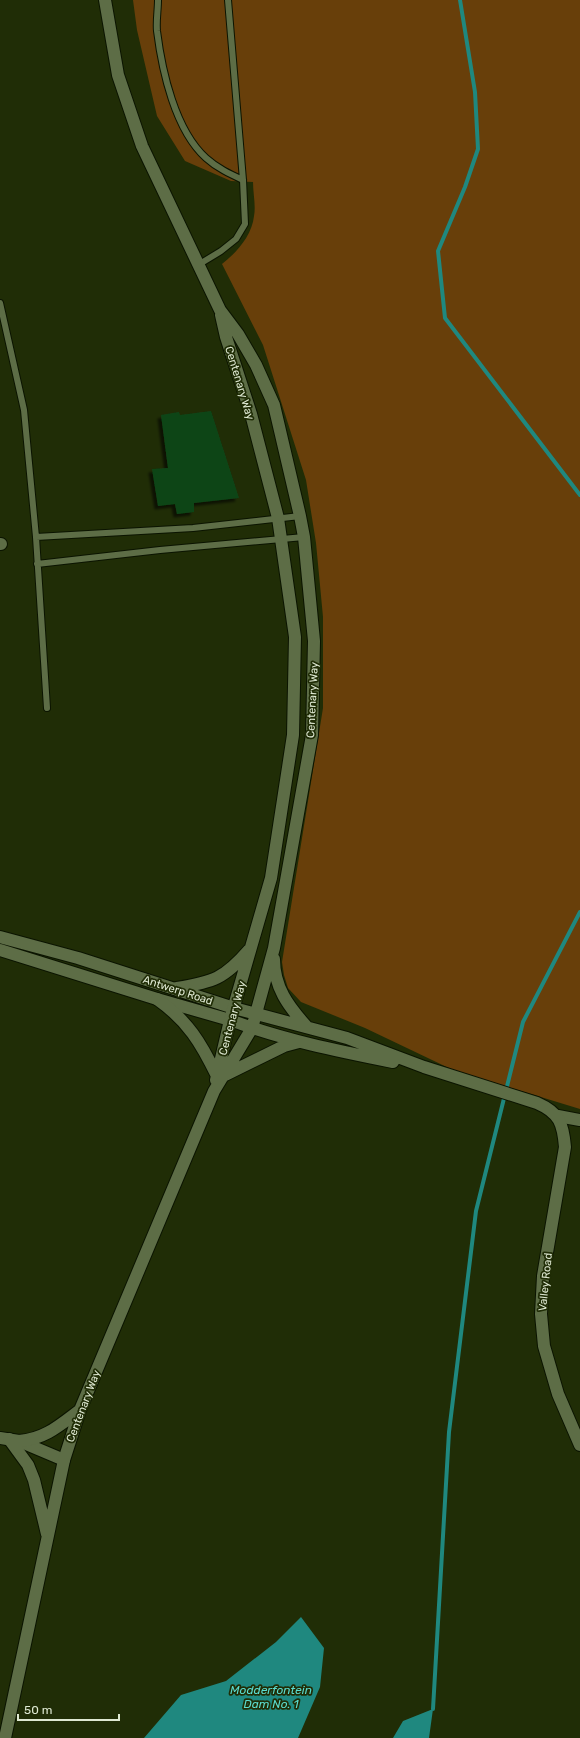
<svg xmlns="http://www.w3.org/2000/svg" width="580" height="1738" font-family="Rubik,sans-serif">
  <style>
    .green { fill: #683f0a }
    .water { fill: #1f887f }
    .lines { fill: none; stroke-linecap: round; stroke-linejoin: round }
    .stream { stroke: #1f887f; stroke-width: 4 }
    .building { fill: #0e4519; filter: url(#shadow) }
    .lane-casing { stroke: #0b1400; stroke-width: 8 }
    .street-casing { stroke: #0b1400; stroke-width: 14 }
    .secondary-casing { stroke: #0b1400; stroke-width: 14 }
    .lane { stroke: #5d6d46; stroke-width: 6 }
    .street { stroke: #5d6d46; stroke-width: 12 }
    .secondary { stroke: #5d6d46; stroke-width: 12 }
    .labels { text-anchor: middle; stroke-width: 3.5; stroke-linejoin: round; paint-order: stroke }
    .street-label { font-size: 11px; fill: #dfe9d3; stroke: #202d06 }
    .water-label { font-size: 12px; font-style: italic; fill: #5bddd1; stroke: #202d06 }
  </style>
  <defs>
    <filter id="shadow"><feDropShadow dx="-3.5" dy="3.5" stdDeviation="1" flood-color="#0009"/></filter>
  </defs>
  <rect width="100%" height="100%" fill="#202d06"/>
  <path class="green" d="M133 0H580V1109L453 1070 365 1028 301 1002 288 988 284 975 282 962 323 708V617L316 543 306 480 263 345 222 264C236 253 252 236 254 216 256 206 253 193 253 182L231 181 185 161 157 116 137 30Z"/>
  <path class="water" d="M301 1617 324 1648 320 1687 298 1738H144L181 1695 226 1681 276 1642Z
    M433 1709 429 1738H393L403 1721Z"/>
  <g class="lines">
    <path class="stream" d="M460 0 475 92 478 149 465 187 438 251 445 318 580 495
      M433 1709 449 1432 476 1211 523 1022 580 912"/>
  </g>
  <path class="building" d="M211 411 239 498 194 503V512L177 514 175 504 158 506 152 469 168 468 161 415 179 412 180 415Z"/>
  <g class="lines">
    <g class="lane-casing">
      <path id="lane" d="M158 0C158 10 156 21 157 31 162 71 175 130 206 158 217 168 230 174 243 180
        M198 265 221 251 236 239 245 224 243 180 228 0
        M0 303 24 410 36 537 47 708
        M36 537 193 528 300 516
        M37 564 160 550 304 537"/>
    </g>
    <g class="street-casing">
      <path id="street" d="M0 544H1
        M0 937 78 958 234 1008
        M0 950 157 999 230 1020
        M558 1116 580 1120
        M0 1438 19 1441 64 1460"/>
    </g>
    <g class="secondary-casing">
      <path id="secondary" d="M274 959C274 987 288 1006 307 1027
        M177 988C213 982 224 979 249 950
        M157 999C188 1021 201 1043 217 1076
        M234 1008 347 1038 424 1067 537 1103C560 1113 563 1124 565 1147L543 1276 541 1314 544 1346 558 1394 580 1445
        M230 1020C283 1040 338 1051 393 1062
        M225 1075 284 1046 299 1042
        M216 1080 230 1020 271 878 293 735 295 637 278 518 251 414 226 337 221 315
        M9 1439 28 1465 34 1480 47 1534
        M19 1441C45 1439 60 1425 80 1410
        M5 1738 64 1460 80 1410 214 1091 252 1028 274 948 312 735 314 641 304 537 300 516 274 405 256 365 238 334 220 310 142 146 118 75 105 0"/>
    </g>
    <use href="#lane" class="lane"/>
    <use href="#street" class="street"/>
    <use href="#secondary" class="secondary"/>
  </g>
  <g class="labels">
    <g class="street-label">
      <text transform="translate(240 383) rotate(73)" y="4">Centenary Way</text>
      <text transform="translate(312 700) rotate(-87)" y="4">Centenary Way</text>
      <text transform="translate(178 990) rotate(18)" y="4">Antwerp Road</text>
      <text transform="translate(232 1018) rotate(-75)" y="4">Centenary Way</text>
      <text transform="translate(545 1282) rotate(-84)" y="4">Valley Road</text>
      <text transform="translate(83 1406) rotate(-69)" y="4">Centenary Way</text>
    </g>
    <g class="water-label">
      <text x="271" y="1694">Modderfontein<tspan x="271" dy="14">Dam No. 1</tspan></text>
    </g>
  </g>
  <path d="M18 1714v6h101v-6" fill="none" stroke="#dfe9d3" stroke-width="2"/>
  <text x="24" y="1714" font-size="12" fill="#dfe9d3" stroke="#202d06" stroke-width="3" paint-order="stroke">50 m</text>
</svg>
